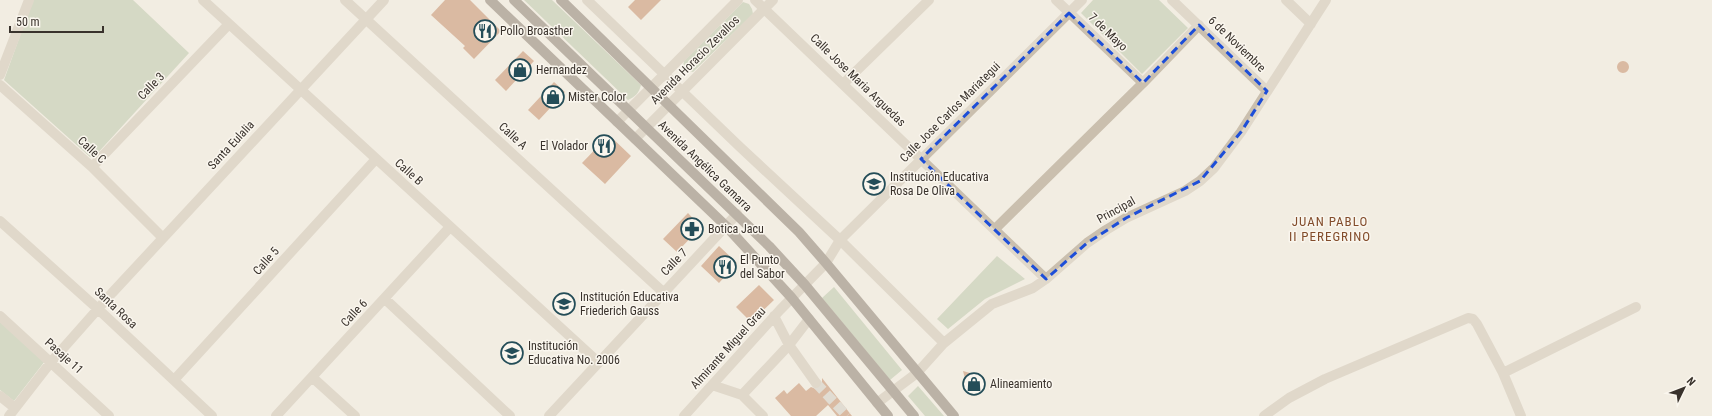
<svg xmlns="http://www.w3.org/2000/svg" width="1712" height="416" font-family="'Roboto Condensed',sans-serif">
  <style>
    .green { fill: #b2c0a2 }
    .building { fill: #bd7d55 }
    .lines { fill: none; stroke-linecap: round; stroke-linejoin: round }
    .minor-tunnel { stroke: #cdc8be; stroke-width: 10; stroke-dasharray: 10 5; stroke-linecap: butt }
    .minor { stroke: #cabfae; stroke-width: 10 }
    .major { stroke: #796b5e; stroke-width: 10 }
    .marked { fill: none; stroke: #1d4ed8; stroke-width: 3; stroke-dasharray: 8 5; stroke-linejoin: round }
    .labels { text-anchor: middle; stroke-width: 3; stroke-linejoin: round; paint-order: stroke }
    .poi-label { font-size: 12px; fill: #39322c; stroke: #faf6ee; text-anchor: start }
    .street-label { font-size: 12px; fill: #39322c; stroke: #faf6ee }
    .neighbourhood-label { font-size: 13px; letter-spacing: 1px; fill: #824c2b; stroke: #faf6ee }
  </style>
  <rect width="100%" height="100%" fill="#f2ede2"/>
  <path class="green" d="M33 0H133L189 53 95 156 90 157 4 80Z
    M524 0H552L641 85C639 93 635 97 628 100Z
    M1093 0H1159L1188 28 1142 74 1081 13Z
    M743 2 749 4 752 9 753 14 693 72 688 71 683 67 684 61Z
    M997 256 1025 279 985 299 948 329 937 319Z
    M834 287 902 370 890 380 822 298Z
    M0 321 45 361 14 401 0 390Z
    M918 386 944 416H925L908 396Z"/>
  <path class="building" d="M445 0H470L501 31 474 59 463 48 465 46 431 15Z
    M635 0H661L641 20 628 7Z
    M523 51 534 61 506 91 495 80Z
    M1617 67a6 6 0 1 1 12 0a6 6 0 1 1-12 0Z
    M554 82 565 92 539 120 528 110Z
    M609 135 631 156 605 184 582 163Z
    M688 213 701 227 677 252 663 239Z
    M719 246 737 263 719 283 701 266Z
    M759 285 774 300 751 322 736 307Z
    M963 371 984 377 979 394 968 390Z
    M822 378 852 416H837L828 405 816 416H791L775 398 784 390 787 394 799 383 806 391 811 387 816 389 819 388 822 385Z"/>
  <g class="lines">
    <path class="minor-tunnel" d="M816 383 847 416"/>
    <path class="minor" d="M203 0 598 362
      M345 0 663 292
      M587 0 740 147 840 240 944 343
      M755 0 1046 279
      M1056 0 1143 83
      M1172 0 1267 91
      M1286 0 1311 24
      M0 75 29 0
      M843 84 929 0
      M0 85 92 167 163 238
      M617 122 738 0
      M635 139 773 0
      M92 167 229 24
      M0 221 98 309 212 416
      M995 229 1143 83 1199 25
      M385 299 510 416
      M0 316 109 416
      M809 319 789 345 816 383
      M1503 373 1636 307
      M312 377 355 416
      M174 380 376 159
      M712 385 742 395 789 345 774 316
      M742 395 763 416
      M0 396 15 408
      M877 403 917 373 944 343 992 304 1033 288 1046 279 1087 243 1106 230 1126 218 1185 191 1200 181 1214 168 1241 132 1326 0
      M9 416 51 362 112 293 384 0
      M276 416 450 227
      M549 416 737 214
      M684 416 780 310 826 263 840 240 1082 0
      M1264 416 1289 398 1325 379 1468 318 1473 319 1477 324 1503 373 1521 416"/>
    <path class="major" d="M490 0 726 226 791 297 888 416
      M514 0 769 246 805 285 914 416
      M561 0 799 232 826 263 954 416"/>
  </g>
  <path d="M0 0H1712V416H0ZM1069 13 1143 83 1199 25 1267 91 1241 132 1200 181 1126 218 1087 243 1046 279 921 159Z" fill="#f2ede2" fill-opacity=".55" fill-rule="evenodd"/>
  <path class="marked" d="M1069 13 1143 83 1199 25 1267 91 1241 132 1200 181 1126 218 1087 243 1046 279 921 159Z"/>
  <defs>
    <g id="restaurant-ring" transform="scale(1.15)"><circle r="9.5" fill="#faf6ee" stroke="#244d58" stroke-width="1.5"/><path d="M-5-6h1v4h1v-4h1v4h1v-4h1v5L-1.5 .5V6h-2V.5L-5-1ZM5-6V6H3V1.5H1.5Q1.5-4 5-6Z" fill="#244d58"/></g>
    <g id="shop-ring" transform="scale(1.15)"><circle r="9.5" fill="#faf6ee" stroke="#244d58" stroke-width="1.5"/><path d="M-5-2.5h2.3a2.7 3.5 0 0 1 5.4 0H5L5.5 6h-11ZM-1.5-2.5h3a1.5 2.3 0 0 0-3 0Z" fill="#244d58"/></g>
    <g id="school-ring" transform="scale(1.15)"><circle r="9.5" fill="#faf6ee" stroke="#244d58" stroke-width="1.5"/><path d="M0-5L7-2L0 1L-7-2ZM-4 1L0 2.5L4 1V4Q0 6-4 4Z" fill="#244d58"/></g>
    <g id="pharmacy-ring" transform="scale(1.15)"><circle r="9.5" fill="#faf6ee" stroke="#244d58" stroke-width="1.5"/><path d="M-2-6h4v4h4v4h-4v4h-4v-4h-4v-4h4Z" fill="#244d58"/></g>
  </defs>
  <g fill-rule="evenodd">
    <use href="#restaurant-ring" x="485" y="31"/>
    <use href="#shop-ring" x="520" y="70"/>
    <use href="#shop-ring" x="553" y="97"/>
    <use href="#restaurant-ring" x="604" y="146"/>
    <use href="#school-ring" x="874" y="184"/>
    <use href="#pharmacy-ring" x="692" y="229"/>
    <use href="#restaurant-ring" x="725" y="267"/>
    <use href="#school-ring" x="564" y="304"/>
    <use href="#school-ring" x="512" y="353"/>
    <use href="#shop-ring" x="974" y="384"/>
  </g>
  <g class="labels">
    <g class="poi-label">
      <text x="500" y="35">Pollo Broasther</text>
      <text x="536" y="74">Hernandez</text>
      <text x="568" y="101">Mister Color</text>
      <text x="588" y="150" text-anchor="end">El Volador</text>
      <text x="890" y="181">Institución Educativa<tspan x="890" dy="14">Rosa De Oliva</tspan></text>
      <text x="708" y="233">Botica Jacu</text>
      <text x="740" y="264">El Punto<tspan x="740" dy="14">del Sabor</tspan></text>
      <text x="580" y="301">Institución Educativa<tspan x="580" dy="14">Friederich Gauss</tspan></text>
      <text x="528" y="350">Institución<tspan x="528" dy="14">Educativa No. 2006</tspan></text>
      <text x="990" y="388">Alineamiento</text>
    </g>
    <g class="street-label">
      <text transform="translate(1108 32) rotate(44)" y="4">7 de Mayo</text>
      <text transform="translate(1237 44) rotate(44)" y="4">6 de Noviembre</text>
      <text transform="translate(695 60) rotate(-45)" y="4">Avenida Horacio Zevallos</text>
      <text transform="translate(858 80) rotate(44)" y="4">Calle Jose Maria Arguedas</text>
      <text transform="translate(151 86) rotate(-46)" y="4">Calle 3</text>
      <text transform="translate(950 112) rotate(-45)" y="4">Calle Jose Carlos Mariategui</text>
      <text transform="translate(513 136) rotate(43)" y="4">Calle A</text>
      <text transform="translate(231 145) rotate(-47)" y="4">Santa Eulalia</text>
      <text transform="translate(92 150) rotate(43)" y="4">Calle C</text>
      <text transform="translate(705 166) rotate(44)" y="4">Avenida Angélica Gamarra</text>
      <text transform="translate(409 172) rotate(42)" y="4">Calle B</text>
      <text transform="translate(1116 210) rotate(-29)" y="4">Principal</text>
      <text transform="translate(266 261) rotate(-48)" y="4">Calle 5</text>
      <text transform="translate(674 262) rotate(-46)" y="4">Calle 7</text>
      <text transform="translate(116 308) rotate(43)" y="4">Santa Rosa</text>
      <text transform="translate(354 313) rotate(-47)" y="4">Calle 6</text>
      <text transform="translate(728 348) rotate(-48)" y="4">Almirante Miguel Grau</text>
      <text transform="translate(64 356) rotate(42)" y="4">Pasaje 11</text>
    </g>
    <g class="neighbourhood-label">
      <text x="1330" y="226">JUAN PABLO<tspan x="1330" dy="15">II PEREGRINO</tspan></text>
    </g>
  </g>
  <g transform="translate(1684 388) rotate(47)" stroke="#faf6ee" stroke-width="3" paint-order="stroke">
  <path d="M0-3L7 15L0 10L-7 15Z" fill="#39322c"/>
  <text y="-6" font-size="11" font-weight="bold" text-anchor="middle" fill="#39322c">N</text>
  </g>
  <path d="M10 26v6h93v-6" fill="none" stroke="#39322c" stroke-width="2"/>
  <text x="16" y="26" font-size="12" fill="#39322c" stroke="#faf6ee" stroke-width="3" paint-order="stroke">50 m</text>
</svg>
